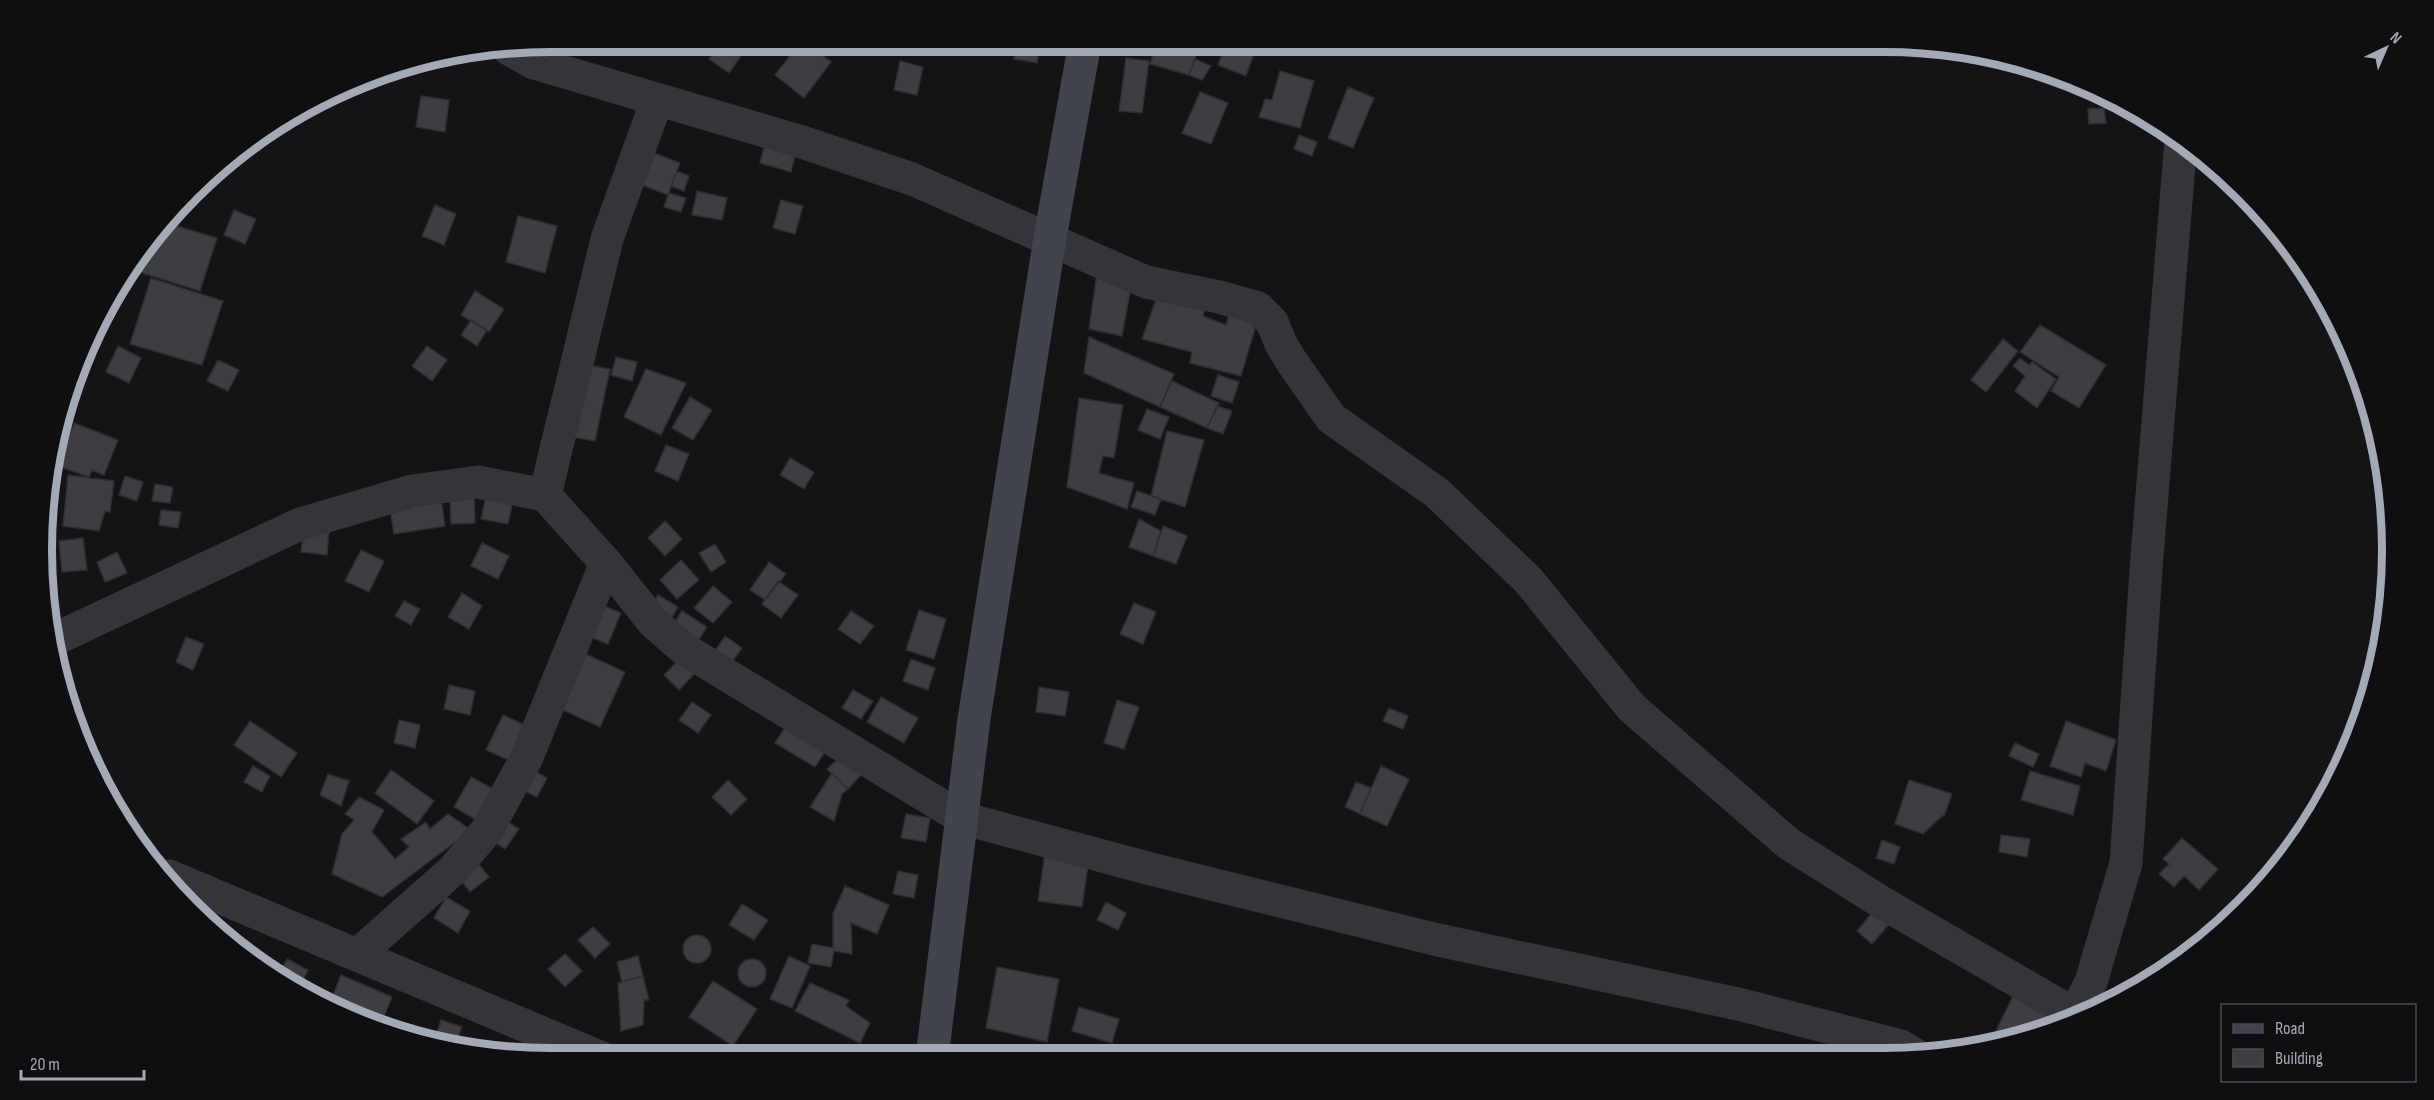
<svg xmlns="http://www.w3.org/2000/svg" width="2434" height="1100" font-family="'Sofia Sans Condensed',sans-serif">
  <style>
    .building { fill: #3e3e42; stroke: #2e2d31; stroke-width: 1.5 }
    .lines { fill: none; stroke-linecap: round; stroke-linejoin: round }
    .street { stroke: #34353b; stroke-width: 33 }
    .secondary { stroke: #42444b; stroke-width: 33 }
    .rim { fill: none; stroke: #a4a9b6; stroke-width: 8 }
  </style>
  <rect width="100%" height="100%" fill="#141315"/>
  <path class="building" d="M721 42H734L745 50 729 73 709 59Z
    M801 42H805L831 62 804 98 775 75Z
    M821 42H845L836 53Z
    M914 42H943L936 54Z
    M1017 42H1041L1037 63 1014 59Z
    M1157 42 1197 53 1189 75 1150 64Z
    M1227 42H1258L1246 76 1218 65Z
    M1725 42H1744L1739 51Z
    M1126 58 1149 61 1142 113 1119 111Z
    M1195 59 1211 66 1202 80 1189 75Z
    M900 61 923 67 917 95 894 90Z
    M1280 71 1314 81 1300 128 1259 117 1265 99 1272 100Z
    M1348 87 1374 98 1353 148 1328 138Z
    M1200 92 1228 103 1211 144 1182 133Z
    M421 96 449 100 445 132 416 127Z
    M2122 104 2139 113V117L2124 118Z
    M2104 108 2106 123 2089 124 2088 109Z
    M1299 135 1317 142 1312 156 1294 149Z
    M766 139 797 148 791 172 760 163Z
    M654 153 680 163 668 195 642 185Z
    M677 171 689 176 684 191 671 186Z
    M697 191 727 198 722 220 692 215Z
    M669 193 686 198 681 212 664 207Z
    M781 200 803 206 795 234 773 228Z
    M435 205 456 214 444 245 422 236Z
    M234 210 256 219 245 244 224 235Z
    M518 216 557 226 545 273 506 262Z
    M170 224 217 238 200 291 136 271 140 259Z
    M1097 273 1132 282 1122 336 1089 329Z
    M151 278 223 301 202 365 130 344Z
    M475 291 504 309 489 332 461 315Z
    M1159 291 1206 304 1203 316 1226 325 1232 303 1260 312 1241 376 1190 363 1192 352 1142 339Z
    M471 320 487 330 477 346 461 335Z
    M2040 325 2106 365 2079 408 2051 391 2059 377 2020 352Z
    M1089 337 1174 374 1160 407 1084 373Z
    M2003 339 2018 351 1986 392 1971 380Z
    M118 346 141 358 129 383 106 372Z
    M427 346 447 360 432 381 412 366Z
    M616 357 637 362 632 381 611 375Z
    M2020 358 2029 365 2032 362 2056 379 2037 408 2015 391 2025 376 2013 366Z
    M218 360 239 370 228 391 207 381Z
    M582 364 610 369 595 441 572 437Z
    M646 369 686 383 661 435 624 417Z
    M1218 375 1239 382 1232 403 1211 396Z
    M1172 381 1219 403 1207 428 1160 407Z
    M690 397 712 410 693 440 672 428Z
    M1079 398 1123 405 1114 458 1103 456 1099 473 1134 483 1127 509 1067 487Z
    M1217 406 1232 411 1223 434 1207 428Z
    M1147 409 1169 417 1160 439 1138 430Z
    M74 423 118 440 104 475 92 470 89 477 58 466Z
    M1167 431 1204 440 1185 507 1151 496Z
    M666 445 689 454 678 481 655 471Z
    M790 458 814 472 804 489 780 475Z
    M68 475 114 481 110 512 105 511 99 531 63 526Z
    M125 476 143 482 137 501 119 495Z
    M155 484 173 487 170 503 152 501Z
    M1137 491 1161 499 1155 515 1131 507Z
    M486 496 513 501 508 524 481 519Z
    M474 498 475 523 451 524 450 499Z
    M441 499 445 526 394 534 390 508Z
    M161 510 181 512 178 528 159 525Z
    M1139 519 1161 531 1153 556 1129 547Z
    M665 521 682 539 665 556 648 538Z
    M1163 526 1187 536 1176 564 1153 556Z
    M304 528 329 531 327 555 301 552Z
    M83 538 87 570 62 572 59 541Z
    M482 543 509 556 498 579 471 566Z
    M715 544 726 562 711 572 699 553Z
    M361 550 384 561 369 592 345 581Z
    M117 552 127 573 105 582 97 562Z
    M681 560 699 580 677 599 660 580Z
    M769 562 786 574 765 600 750 590Z
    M778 581 798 595 781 618 762 604Z
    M713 586 732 602 713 623 694 608Z
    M462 593 482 606 469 629 448 617Z
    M658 595 678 607 667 625 647 612Z
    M404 601 420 609 411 625 395 616Z
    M1134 603 1156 612 1143 644 1120 634Z
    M599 604 621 613 608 644 586 635Z
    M919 610 946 619 934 659 906 650Z
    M682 611 707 627 694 647 669 631Z
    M851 611 874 626 860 644 838 629Z
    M725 636 742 648 727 669 711 657Z
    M186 637 204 644 193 670 176 662Z
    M579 651 625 672 600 727 554 706Z
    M681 657 696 672 679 690 664 675Z
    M911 659 935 668 928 690 903 681Z
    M449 685 475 691 470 715 444 709Z
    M1039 687 1069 692 1065 716 1036 712Z
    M853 690 873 701 861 719 842 708Z
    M881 697 918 718 904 743 867 722Z
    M1117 700 1139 707 1124 749 1104 743Z
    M692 702 711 715 698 733 679 720Z
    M1389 708 1408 716 1403 729 1383 721Z
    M503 715 529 727 511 761 486 750Z
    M399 720 420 725 415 748 394 743Z
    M250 721 297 753 281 777 234 745Z
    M2066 721 2116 740 2106 771 2085 763 2081 777 2050 766Z
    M787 724 827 749 815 767 775 743Z
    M2015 743 2039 754 2033 767 2009 756Z
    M842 755 861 775 848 789 827 769Z
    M253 766 270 776 262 792 244 782Z
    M1381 766 1409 779 1387 826 1360 814Z
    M527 767 547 778 537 797 516 787Z
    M391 770 434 801 417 824 375 793Z
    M2030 771 2080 786 2073 815 2021 800Z
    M832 773 848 789 842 794 834 821 810 807Z
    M328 774 349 781 341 806 320 795Z
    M471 777 495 790 478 821 454 807Z
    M728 780 747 799 731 815 712 797Z
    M1909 780 1952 794 1944 816H1942L1923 834 1895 824Z
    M1356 782 1371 788 1360 814 1345 807Z
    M359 797 384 810 372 832 395 859 409 847 401 839 426 822 430 829 448 814 471 830 382 897 332 874 342 834 354 820 345 814Z
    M906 814 930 818 926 842 901 838Z
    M502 818 519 829 505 849 488 838Z
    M2001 835 2030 839 2027 857 1999 852Z
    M2182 838 2218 869 2199 890 2184 876 2174 887 2159 874 2169 864 2163 859Z
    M1882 840 1900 847 1894 864 1876 858Z
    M1045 853 1089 859 1082 907 1038 901Z
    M475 859 489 877 470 892 456 874Z
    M898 871 918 875 914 898 893 894Z
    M845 886 889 905 877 934 851 923 852 954 834 951 831 967 808 963 812 944 833 948V914Z
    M446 897 470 911 458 933 434 918Z
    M1106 902 1126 913 1118 930 1097 920Z
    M1880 903 1896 916 1872 944 1857 931Z
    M742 904 768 920 754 940 729 925Z
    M593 927 610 944 595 958 578 940Z
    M683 949a14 14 0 1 1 28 0a14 14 0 1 1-28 0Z
    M565 954 582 971 565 987 548 969Z
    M638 956 643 976 622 982 617 962Z
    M789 956 810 966 792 1008 770 999Z
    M287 959 308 970 301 984 280 972Z
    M738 973a14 14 0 1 1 28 0a14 14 0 1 1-28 0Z
    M997 967 1059 979 1047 1042 986 1028Z
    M341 975 392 997 381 1024 330 1003Z
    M643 976 649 1000H644L643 1025 621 1031 618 983Z
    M713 981 757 1009 733 1046 689 1017Z
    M810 983 849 1000 846 1006 870 1023 860 1043 795 1011Z
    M2017 988 2060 1010 2051 1027 2035 1031 2026 1026 2022 1034 1990 1043Z
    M1079 1007 1119 1019 1112 1043 1072 1031Z
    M356 1014 375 1022 374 1025 356 1019Z
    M441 1020 462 1027 455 1045 435 1038Z
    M1011 1047 1054 1056 1009 1057Z
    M979 1051 1003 1056V1057H978Z"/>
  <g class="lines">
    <path class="street" d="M509 49 534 63 799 141 912 179 1146 282 1219 297 1258 308 1272 322 1281 344 1292 362 1331 418 1437 493 1528 580 1632 708 1789 844 1881 902 2081 1018
      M545 495 607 239 657 100
      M51 641 300 524 412 491 478 482 545 495 606 563 653 622 684 649 962 818 1147 868 1438 940 1738 1004 1901 1046 1914 1054
      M169 876 602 1058
      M357 955 454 869 487 830 527 757 606 563
      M2074 1015 2091 982 2126 863 2147 556 2181 140"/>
    <path class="secondary" d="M932 1057 974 719 1050 238 1085 42"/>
  </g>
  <path d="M0 0H2434V1100H0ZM550 52H1884A498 498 0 0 1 2382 550V550A498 498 0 0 1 1884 1048H550A498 498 0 0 1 52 550V550A498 498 0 0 1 550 52Z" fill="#0f0e10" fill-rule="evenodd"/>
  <path class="rim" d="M550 52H1884A498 498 0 0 1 2382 550V550A498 498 0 0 1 1884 1048H550A498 498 0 0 1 52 550V550A498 498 0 0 1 550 52Z"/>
  <rect x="2221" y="1004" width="195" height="78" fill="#0f0e10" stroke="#4b4c52" stroke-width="1.5"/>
  <rect x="2233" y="1024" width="30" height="9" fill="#42444b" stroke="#4b4c52" stroke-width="1.5"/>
  <text x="2275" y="1034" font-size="18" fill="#a4a9b6">Road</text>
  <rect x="2233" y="1049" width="30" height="18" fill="#3e3e42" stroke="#4b4c52" stroke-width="1.5"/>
  <text x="2275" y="1064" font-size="18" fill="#a4a9b6">Building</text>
  <g transform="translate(2386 48) rotate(44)" stroke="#0f0e10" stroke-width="4.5" paint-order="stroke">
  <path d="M0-4.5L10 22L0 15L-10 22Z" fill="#a4a9b6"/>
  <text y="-9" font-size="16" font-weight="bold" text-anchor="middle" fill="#a4a9b6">N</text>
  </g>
  <path d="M21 1070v9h123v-9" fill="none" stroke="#a4a9b6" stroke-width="3"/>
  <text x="30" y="1070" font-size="18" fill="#a4a9b6" stroke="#0f0e10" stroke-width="4.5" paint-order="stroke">20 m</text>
</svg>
